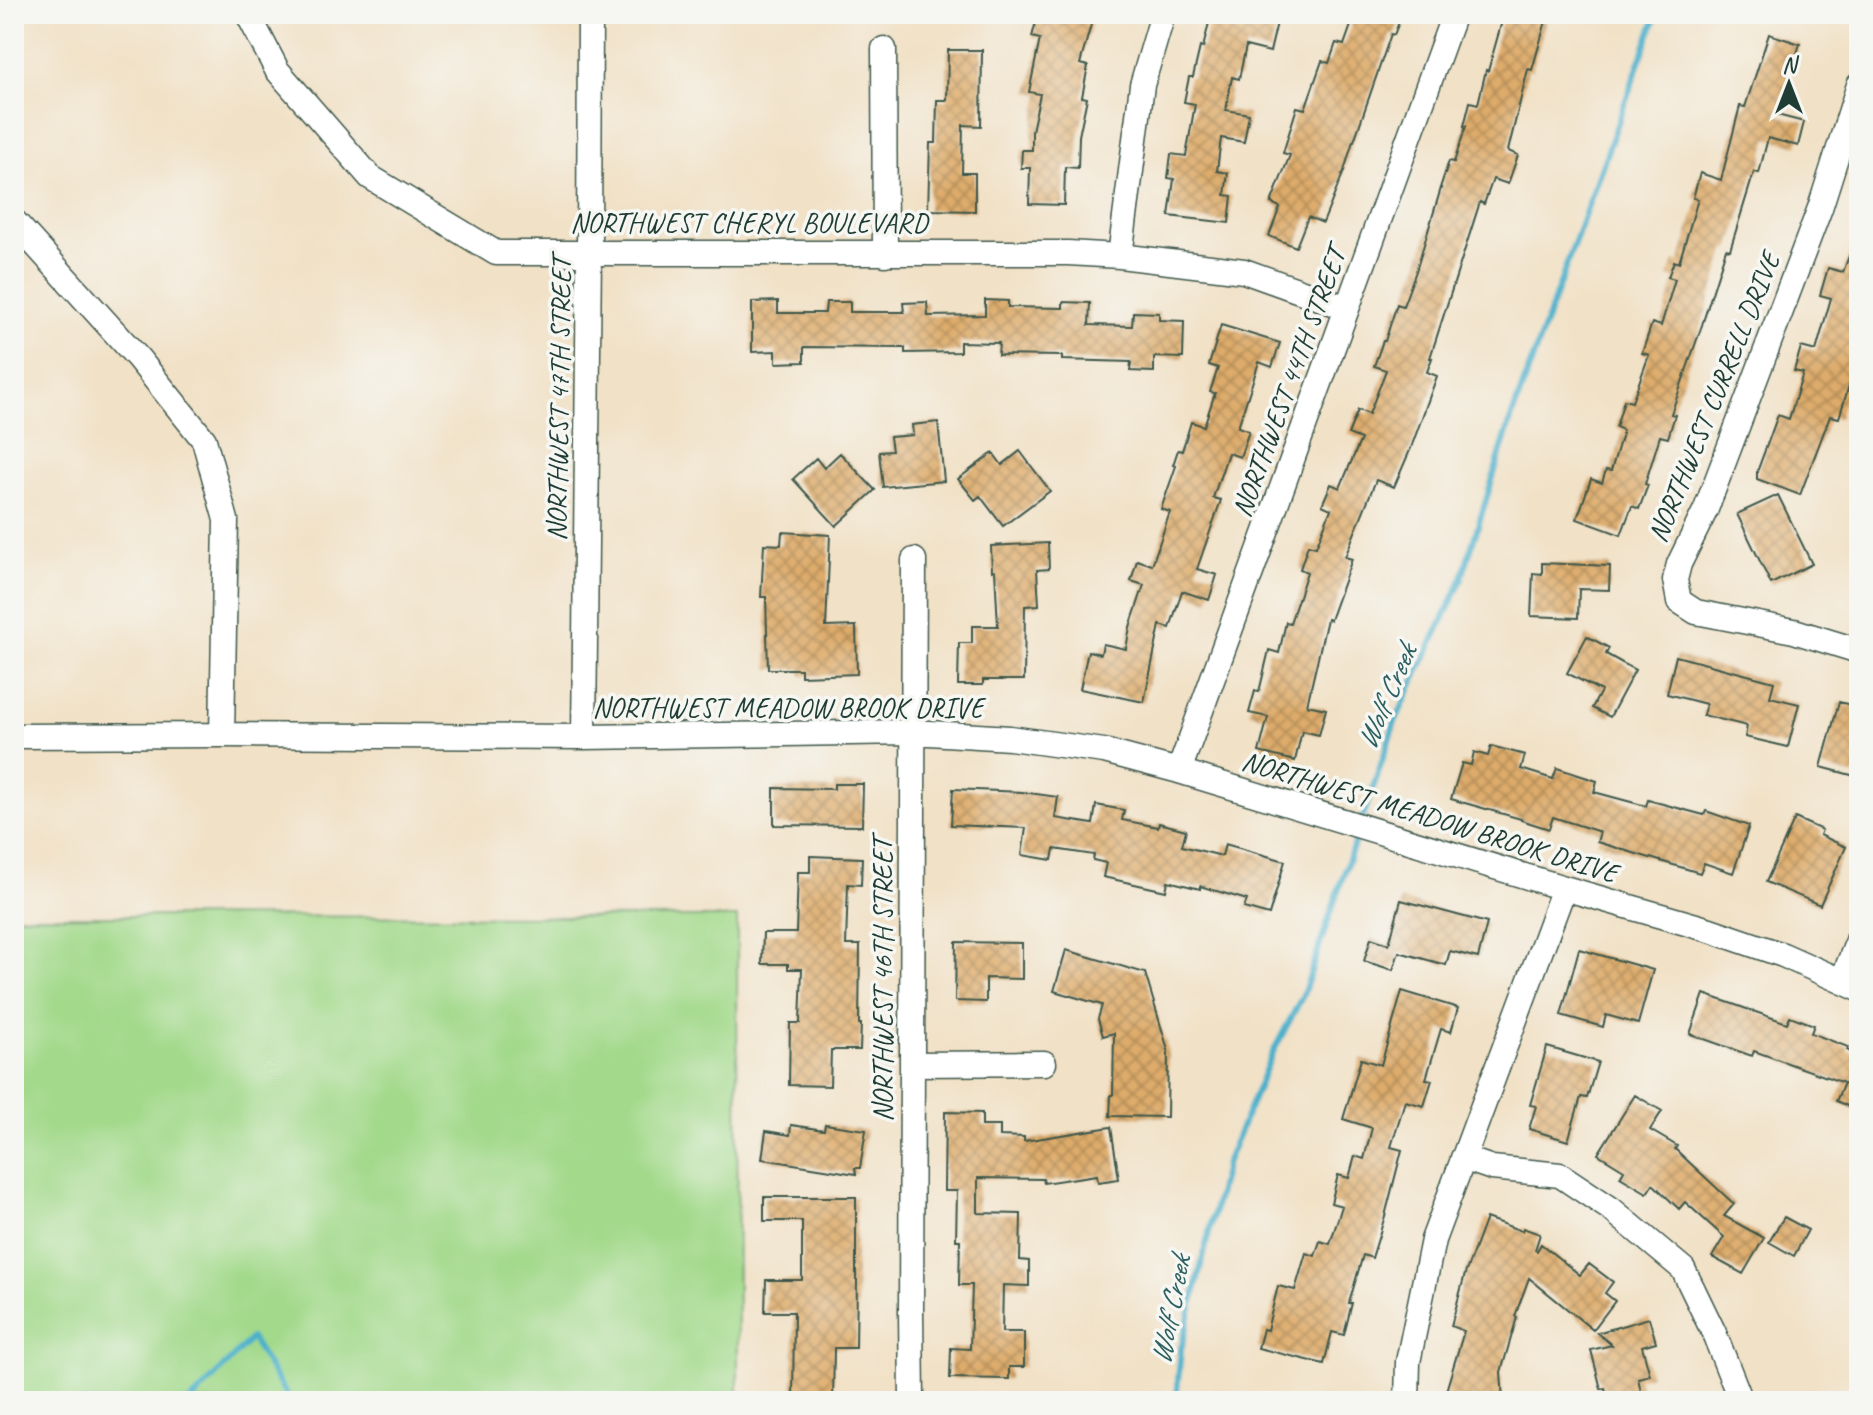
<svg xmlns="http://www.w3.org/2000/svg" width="1873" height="1415" font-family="Caveat,sans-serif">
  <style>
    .green { fill: #a2d98a; stroke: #608b5f; stroke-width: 2 }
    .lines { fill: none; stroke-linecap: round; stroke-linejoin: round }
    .stream { stroke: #4cb0cb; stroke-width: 6 }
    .building { fill: url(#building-cross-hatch) }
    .street-casing { stroke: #3e564a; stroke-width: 27 }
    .street { stroke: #fff; stroke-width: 24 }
    .labels { text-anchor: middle; stroke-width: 7; stroke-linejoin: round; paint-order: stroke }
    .street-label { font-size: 28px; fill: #1f3d34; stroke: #f6f6f2 }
    .water-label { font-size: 30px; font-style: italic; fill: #2c6061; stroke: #f6f6f2 }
  </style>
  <defs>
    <pattern id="building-cross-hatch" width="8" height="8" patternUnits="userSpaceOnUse" patternTransform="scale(2)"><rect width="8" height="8" fill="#deac6b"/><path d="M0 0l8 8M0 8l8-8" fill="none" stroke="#b38d59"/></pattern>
  </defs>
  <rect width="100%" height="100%" fill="#f6f6f2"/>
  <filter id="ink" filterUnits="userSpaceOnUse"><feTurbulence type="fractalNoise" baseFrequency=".0125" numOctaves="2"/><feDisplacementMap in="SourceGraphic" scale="16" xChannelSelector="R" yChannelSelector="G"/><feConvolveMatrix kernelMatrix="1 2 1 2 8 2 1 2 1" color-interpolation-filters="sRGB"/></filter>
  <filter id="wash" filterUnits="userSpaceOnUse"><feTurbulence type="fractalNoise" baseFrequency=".006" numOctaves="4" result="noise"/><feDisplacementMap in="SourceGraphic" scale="32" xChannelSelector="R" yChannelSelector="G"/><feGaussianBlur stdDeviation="1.8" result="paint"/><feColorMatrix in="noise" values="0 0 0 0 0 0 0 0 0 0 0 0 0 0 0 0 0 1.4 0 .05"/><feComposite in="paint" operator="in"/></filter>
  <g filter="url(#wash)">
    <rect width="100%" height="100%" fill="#f1e1c6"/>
    <path class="green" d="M14 916 737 917 738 1401H14Z"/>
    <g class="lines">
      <path class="stream" d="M1362 821 1395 722 1461 581 1511 419 1657 14
        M190 1401 197 1395 251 1338 290 1401
        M1176 1401 1181 1349 1225 1166 1272 1054 1303 995 1358 832"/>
    </g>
    <g id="blocks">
      <path class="building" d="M1038 14H1094L1080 64 1088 66 1082 97 1087 98 1079 136 1078 168 1065 167 1064 205 1029 204 1030 168H1021L1022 150H1032V131L1040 94 1029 92 1040 39 1032 37Z
        M1211 14H1279L1270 52 1246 46 1239 79 1232 77 1226 110 1249 114 1244 142 1221 138 1217 171 1228 173 1225 195 1232 196 1229 223 1169 216 1174 179 1168 178 1171 154 1186 156 1195 104 1184 102 1189 77H1193L1200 47 1203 48Z
        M1355 14H1402L1394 35 1391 34 1354 141H1353L1344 171 1323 223 1308 217 1296 247 1269 236 1280 207 1271 203 1290 155 1283 153 1297 107 1305 109 1322 61 1329 63 1336 43 1344 45Z
        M1504 14H1548L1532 70 1528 69 1508 151 1518 155 1508 184 1493 179 1484 204 1480 202 1430 358H1432L1427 372 1437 376 1411 448 1394 487 1376 480 1345 557 1352 559 1330 620 1327 619 1307 705 1326 709 1319 735 1302 731 1295 761 1259 752 1268 717 1249 713 1255 691 1259 692 1269 650 1279 653 1286 622 1290 623 1307 572 1300 569 1308 545 1316 547 1331 509 1322 505 1331 484 1340 488 1361 439 1348 434 1358 410 1369 414 1386 370 1374 366 1383 341H1385L1397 304 1403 306 1416 271 1441 188H1440L1449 161 1454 162 1466 126H1464L1470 102 1478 104 1486 70 1488 71Z
        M1769 34 1800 44 1777 115 1804 122 1798 146 1768 138 1759 173 1754 172 1730 250 1726 249 1702 325 1671 414 1675 415 1668 438 1660 436 1645 484 1648 485 1639 509 1632 506 1621 535 1577 519 1591 479 1602 483 1606 470 1611 471 1623 430 1616 427 1624 400 1632 402 1649 355 1642 353 1652 323 1661 326 1675 279 1668 277 1674 261 1679 263 1698 199 1693 198 1700 173 1721 180 1740 106 1745 107Z
        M948 50H982L981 126 963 125 962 173H975V211L928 210 930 143H936L937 100H947Z
        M1857 235 1859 236V353L1839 418 1830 416 1800 495 1757 479V472L1778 415 1789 419 1803 373 1794 371 1801 347 1816 351 1831 298 1820 295 1828 268 1843 272Z
        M985 300 1008 301V307L1063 308V302L1090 303 1089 325 1132 326 1133 312 1159 313V320L1184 321 1183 358 1154 357V372L1130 371 1131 362 1062 360V356L998 355 999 343 960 342V352L905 353V348L804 347V362L776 363V351L752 352V302L778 301V313H825L826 302H850V312H904L903 303 927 302 928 316 985 315Z
        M1221 325 1280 343 1272 367 1259 362 1238 427 1249 431 1240 457 1228 453 1213 498 1221 500 1197 569 1217 575 1209 600 1182 591 1170 628 1160 625 1144 702 1080 689 1088 651 1101 654 1103 644 1126 649 1130 627 1144 585 1131 581 1137 560 1152 565 1170 512 1161 509 1176 466 1173 465 1178 450 1182 451 1191 422 1204 426 1215 393 1210 392 1218 368 1209 365Z
        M938 422 944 481 883 487 879 452 892 451 890 437 913 435 912 425Z
        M1020 451 1050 491 1003 526 980 496 975 500 958 479 993 453 1002 465Z
        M840 453 875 490 836 526 793 479 816 458 824 468Z
        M1778 495 1812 564 1771 584 1737 514Z
        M782 532 830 535 826 627 856 626 857 674 801 676V669H768L766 597H761L764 544 781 545Z
        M1048 543 1049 569 1037 570 1039 605 1025 606 1024 680H983V685H958L959 643H972V626H998L995 570 992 571 991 546Z
        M1542 563 1610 566 1609 590 1579 589 1578 618 1531 616 1533 573 1542 574Z
        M1587 636 1609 648 1606 654 1635 670 1610 717 1592 708 1601 691 1567 673Z
        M1676 656 1774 682 1770 697 1799 704 1788 747 1745 737 1747 726 1703 715 1706 704 1667 694Z
        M1839 702 1859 707V761L1855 776 1821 767Z
        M1491 746 1525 755 1521 769 1553 779 1557 768 1597 781 1594 792 1646 806 1648 800 1704 815 1706 811 1749 826 1733 873 1704 863 1700 873 1597 842 1600 832 1553 817 1549 829 1521 820V819L1451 799 1462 763 1471 765 1474 752 1488 756Z
        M834 784H863L862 826 774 825V788L834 789Z
        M953 789 1022 792 1058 797 1055 818 1093 824 1096 805 1124 810 1122 820 1158 827 1159 823 1186 830 1182 846 1222 856 1225 844 1285 861 1269 915 1244 908 1247 900 1200 886V889L1168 881 1166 891 1103 877 1106 863 1093 860 1094 855 1054 849 1052 860 1022 855 1026 828 951 825Z
        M1795 818 1822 830 1820 835 1846 847 1820 905 1766 882Z
        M810 856 862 858 861 885 848 884 846 945H860L859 1024H861L860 1050H831L830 1086 789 1085 790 1023H800L802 969H788V964H762L763 933H796L798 872H810Z
        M1401 900 1487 923 1478 958 1450 951 1446 965 1399 952 1393 970 1364 961 1371 938 1389 944Z
        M956 942 1022 943V979L986 978V1002L955 1001Z
        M1579 949 1653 970 1638 1024 1606 1015 1603 1027 1561 1015Z
        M1066 950 1145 973 1168 1050 1167 1117 1110 1116 1111 1095H1113L1114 1033 1103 1036 1098 1019 1102 1005 1054 991Z
        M1402 991 1458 1008 1451 1032 1441 1029 1426 1079 1432 1080 1424 1106 1405 1101 1391 1147 1402 1150 1385 1216 1372 1258 1363 1255 1349 1303H1352L1344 1335 1332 1332 1324 1364 1258 1348 1263 1329 1267 1330 1278 1286 1295 1290 1306 1253 1315 1256 1320 1241 1330 1244 1342 1206 1331 1203 1338 1175 1349 1178 1355 1156 1364 1159 1372 1128 1343 1119 1361 1059 1381 1065Z
        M1704 994 1787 1023 1790 1016 1814 1025 1811 1033 1848 1047 1847 1050 1857 1055 1859 1050V1111L1836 1101 1844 1083 1754 1051 1752 1056 1690 1034Z
        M1547 1047 1598 1062 1587 1098 1581 1097 1568 1141 1529 1129 1536 1106 1530 1105Z
        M1635 1095 1662 1111 1650 1130 1677 1146 1675 1149 1734 1204 1724 1216 1764 1238 1743 1274 1712 1257 1724 1237 1685 1202 1679 1209 1653 1184 1647 1193 1620 1177 1624 1170 1598 1154Z
        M945 1112 982 1113V1126H1000V1136L1024 1137V1141L1111 1127 1119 1179 1098 1182 1097 1175 1044 1183 1043 1179 978 1178V1213L1021 1214 1020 1260 1029 1261V1286L1003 1285 1002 1332H1024V1367H1009V1379L950 1378 951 1348 970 1349 972 1285H959L960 1240H956L957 1191H944Z
        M825 1124 866 1130 860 1168H855L856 1174 762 1159 766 1131 790 1135 791 1125 824 1130Z
        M764 1197H856V1280H857L856 1348H834L833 1401H793L794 1312H765L766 1280H802V1221H764Z
        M1784 1217 1808 1230 1794 1256 1769 1242Z
        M1486 1218 1522 1231 1523 1228 1540 1234 1535 1250 1537 1251 1541 1244 1580 1275 1589 1264 1613 1282 1605 1293 1615 1301 1593 1330 1529 1278 1515 1316 1517 1317 1501 1372 1503 1401H1443L1464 1331 1451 1326 1465 1274Z
        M1649 1318 1656 1342 1642 1346 1650 1375 1638 1378 1643 1401H1608L1605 1388 1601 1389 1591 1350 1612 1345 1597 1333Z"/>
    </g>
  </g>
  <g filter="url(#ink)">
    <use href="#blocks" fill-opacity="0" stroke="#3e564a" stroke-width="2"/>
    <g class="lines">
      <g class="street-casing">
        <path id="street" d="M248 14 277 70 370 177 496 253H1068L1120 256 1244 271 1347 308
          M884 49 885 254
          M1859 85 1820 208 1706 509 1679 564 1675 580 1679 601 1696 612 1794 631 1859 651
          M14 221 138 358 204 440 226 520 222 735
          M1120 256 1142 85 1163 14
          M14 736 222 735 584 737 913 732 1010 738 1104 751 1179 771 1564 888 1710 930 1783 955 1859 989
          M584 737 589 252 590 14
          M1179 771 1454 14
          M1842 981 1859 938
          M912 1064 1044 1063
          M1463 1158 1492 1168 1560 1175 1611 1209 1683 1269 1714 1333 1741 1401
          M912 1401 911 1311 914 560
          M1407 1401 1408 1362 1433 1240 1564 888"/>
      </g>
      <use href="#street" class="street"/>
    </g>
  </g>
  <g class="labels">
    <g class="street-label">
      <text x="749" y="232">NORTHWEST CHERYL BOULEVARD</text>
      <text transform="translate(1288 382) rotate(-70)" y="10">NORTHWEST 44TH STREET</text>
      <text transform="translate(1713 397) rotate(-68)" y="10">NORTHWEST CURRELL DRIVE</text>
      <text transform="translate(558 399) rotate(-89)" y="10">NORTHWEST 47TH STREET</text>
      <text x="788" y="717">NORTHWEST MEADOW BROOK DRIVE</text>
      <text transform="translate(1430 816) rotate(17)" y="10">NORTHWEST MEADOW BROOK DRIVE</text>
      <text transform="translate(882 980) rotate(-90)" y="10">NORTHWEST 46TH STREET</text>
    </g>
    <g class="water-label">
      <text transform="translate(1386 697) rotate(-67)" y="10">Wolf Creek</text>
      <text transform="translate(1170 1310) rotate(-79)" y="10">Wolf Creek</text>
    </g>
  </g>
  <rect width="1873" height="1415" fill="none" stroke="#f6f6f2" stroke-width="48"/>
  <g transform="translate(1789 84)" stroke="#f6f6f2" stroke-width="6" paint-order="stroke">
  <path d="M0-6L14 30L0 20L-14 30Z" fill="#1f3d34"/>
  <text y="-12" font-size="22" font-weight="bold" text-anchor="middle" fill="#1f3d34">N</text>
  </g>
</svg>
